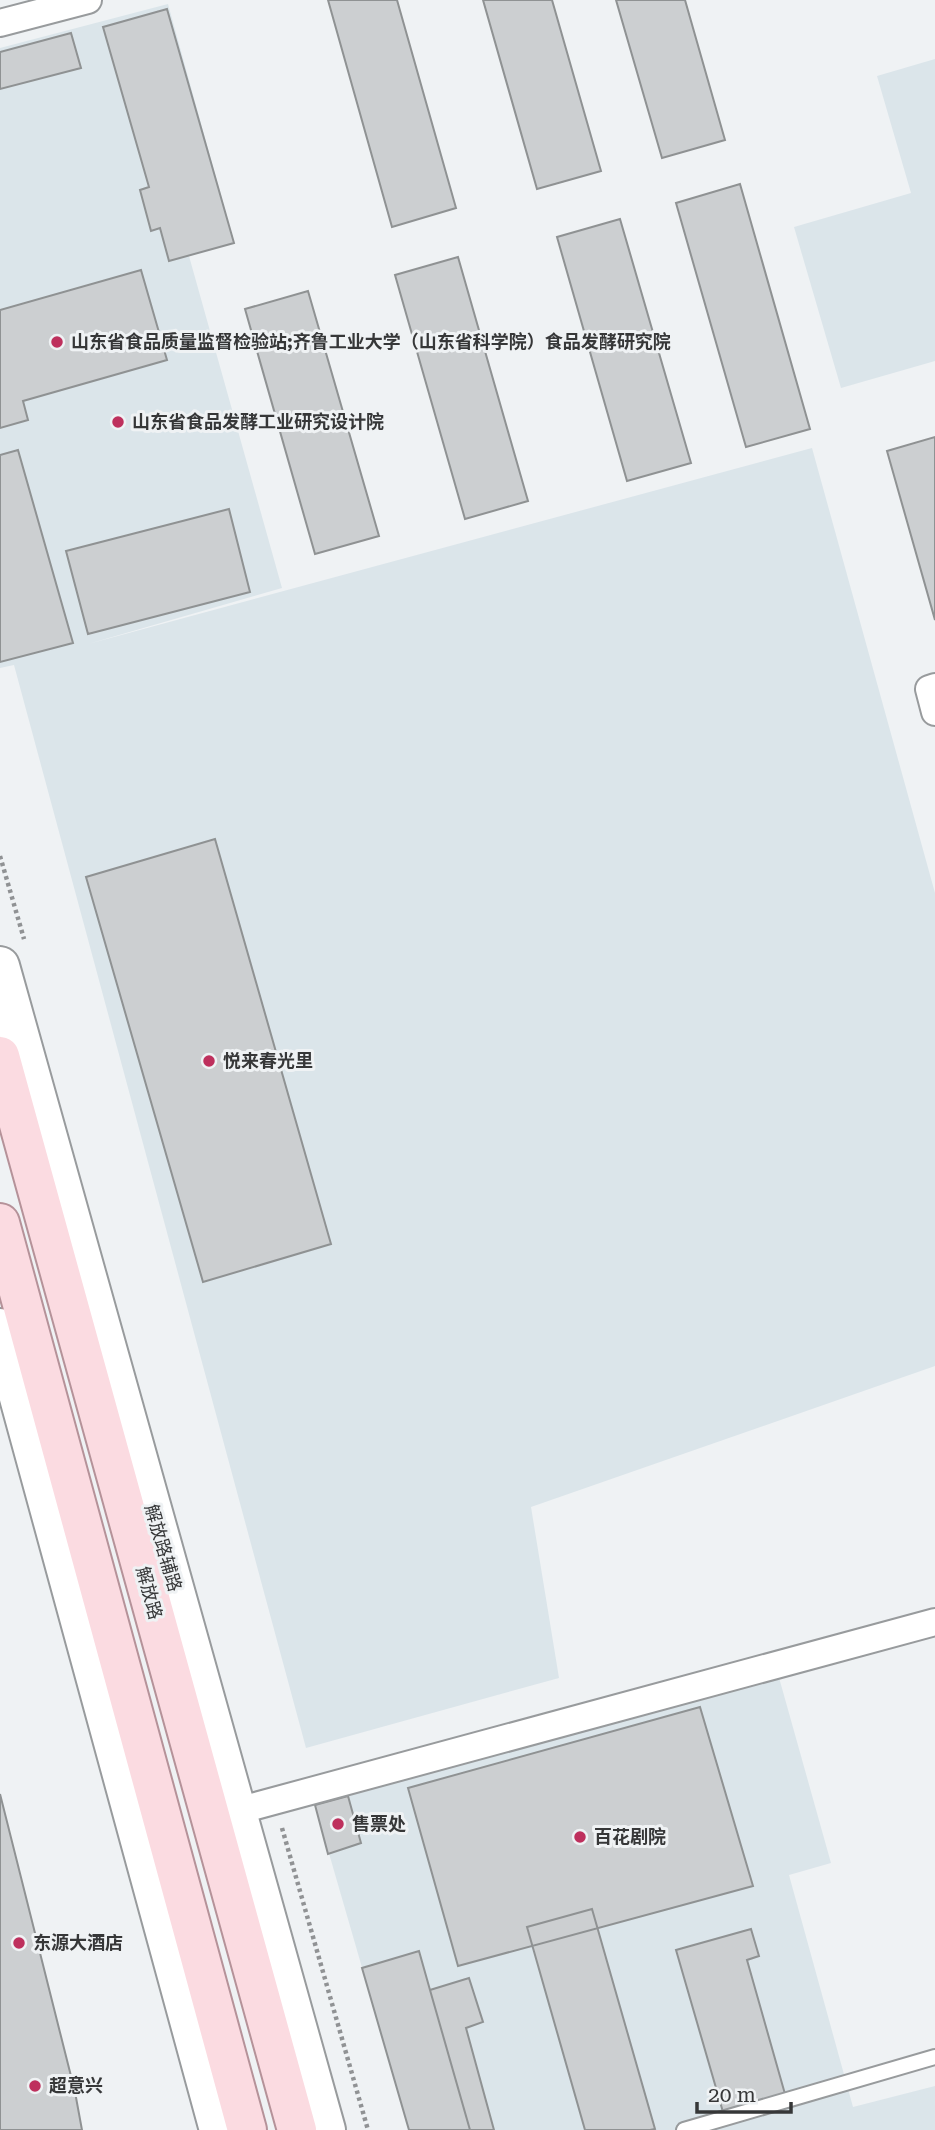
<svg xmlns="http://www.w3.org/2000/svg" width="935" height="2130" font-family="'Roboto Serif','Noto Sans SC',serif">
  <style>
    .built { fill: #dbe5ea }
    .building { fill: #cccfd1; stroke: #8f9293; stroke-width: 2 }
    .lines { fill: none; stroke-linecap: round; stroke-linejoin: round }
    .lane-casing { stroke: #989b9d; stroke-width: 18 }
    .street-casing { stroke: #989b9d; stroke-width: 30 }
    .secondary-casing { stroke: #989b9d; stroke-width: 42 }
    .primary-casing { stroke: #b59299; stroke-width: 42 }
    .path { stroke: #909294; stroke-width: 4.5; stroke-dasharray: 3.5 3.5; stroke-linecap: butt }
    .lane { stroke: #fff; stroke-width: 14 }
    .street { stroke: #fff; stroke-width: 26 }
    .secondary { stroke: #fff; stroke-width: 38 }
    .primary { stroke: #fbdbe1; stroke-width: 38 }
    .poi-dot { fill: #be305d; stroke: #eff2f4; stroke-width: 2.5 }
    .labels { text-anchor: middle; stroke-width: 6; stroke-linejoin: round; paint-order: stroke }
    .poi-label { font-size: 18px; font-weight: bold; fill: #363738; stroke: #eff2f4; text-anchor: start }
    .street-label { font-size: 18px; fill: #363738; stroke: #eff2f4 }
  </style>
  <rect width="100%" height="100%" fill="#eff2f4"/>
  <path class="built" d="M168 4 234 243 189 256 282 588 88 644 812 448 935 893V1366L531 1507 559 1678 306 1748 14 665 0 668V48Z
    M935 59V361L841 388 794 227 911 193 877 76Z
    M778 1674 831 1863 789 1875 853 2107 935 2086V2130H409L315 1805Z"/>
  <path class="building" d="M328 0H397L456 208 392 227Z
    M483 0H552L601 171 537 189Z
    M616 0H685L725 140 662 158Z
    M167 9 234 243 169 261 160 228 151 231 140 190 149 187 103 27Z
    M71 33 81 68 0 89V52Z
    M740 184 810 429 746 447 676 203Z
    M620 219 691 463 627 481 557 237Z
    M458 257 528 501 465 519 395 275Z
    M141 270 167 360 23 401 28 420 0 428V310Z
    M308 291 379 536 315 554 245 309Z
    M935 437V620L887 451Z
    M18 450 73 643 0 662V455Z
    M229 509 250 592 88 634 66 551Z
    M215 839 331 1244 203 1282 86 877Z
    M700 1707 753 1886 458 1966 408 1788Z
    M0 1794 75 2092 82 2130H0Z
    M348 1796 361 1843 328 1854 315 1805Z
    M592 1909 655 2129 650 2130H585L527 1927Z
    M751 1929 759 1956 747 1960 785 2094 723 2112 676 1950Z
    M419 1951 430 1990 470 2130H409L362 1968Z
    M469 1978 483 2022 466 2028 494 2130H470L430 1990Z"/>
  <g class="lines">
    <g class="lane-casing">
      <path id="lane" d="M684 2130 935 2057"/>
    </g>
    <g class="street-casing">
      <path id="street" d="M0 23 88 0
        M935 687 929 689 935 712
        M237 1811 935 1622"/>
    </g>
    <g class="secondary-casing">
      <path id="secondary" d="M0 966 326 2130
        M0 1328 219 2130"/>
    </g>
    <g class="primary-casing">
      <path id="primary" d="M0 1056 297 2130
        M0 1223 247 2130"/>
    </g>
    <path class="path" d="M0 856 24 939
      M282 1828 368 2130"/>
    <use href="#lane" class="lane"/>
    <use href="#street" class="street"/>
    <use href="#secondary" class="secondary"/>
    <use href="#primary" class="primary"/>
  </g>
  <g class="poi-dot">
    <circle cx="57" cy="342" r="7"/>
    <circle cx="118" cy="422" r="7"/>
    <circle cx="209" cy="1061" r="7"/>
    <circle cx="338" cy="1824" r="7"/>
    <circle cx="580" cy="1837" r="7"/>
    <circle cx="19" cy="1943" r="7"/>
    <circle cx="35" cy="2086" r="7"/>
  </g>
  <g class="labels">
    <g class="poi-label">
      <text x="71" y="348">山东省食品质量监督检验站;齐鲁工业大学（山东省科学院）食品发酵研究院</text>
      <text x="132" y="428">山东省食品发酵工业研究设计院</text>
      <text x="223" y="1067">悦来春光里</text>
      <text x="352" y="1830">售票处</text>
      <text x="594" y="1843">百花剧院</text>
      <text x="33" y="1949">东源大酒店</text>
      <text x="49" y="2092">超意兴</text>
    </g>
    <g class="street-label">
      <text transform="translate(163 1548) rotate(74)" y="6">解放路辅路</text>
      <text transform="translate(149 1593) rotate(75)" y="6">解放路</text>
    </g>
  </g>
  <path d="M697 2102v10h94v-10" fill="none" stroke="#363738" stroke-width="3.5"/>
  <text x="708" y="2102" font-size="21" fill="#363738" stroke="#eff2f4" stroke-width="5" paint-order="stroke">20 m</text>
</svg>
